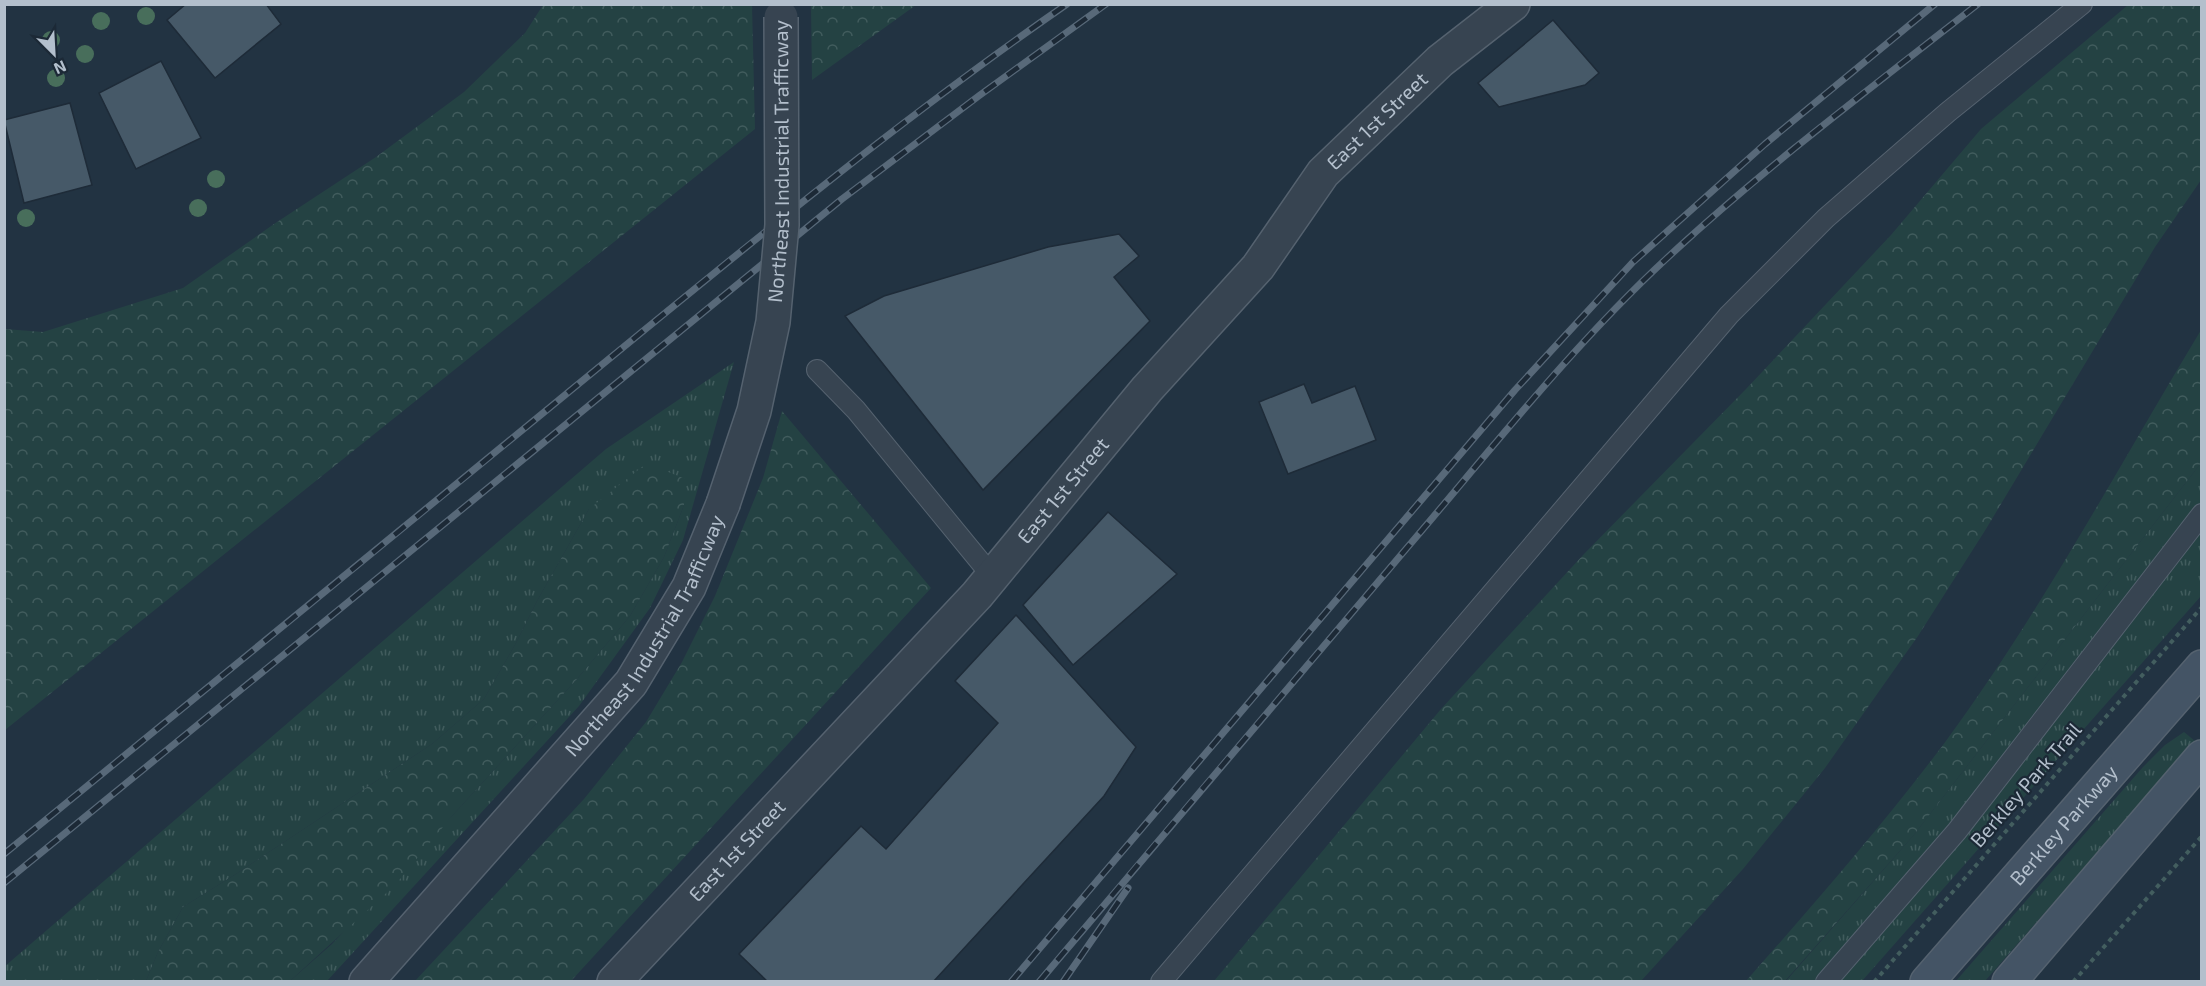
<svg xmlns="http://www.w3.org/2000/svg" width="2206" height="986" font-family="'Exo 2',sans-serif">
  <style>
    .grass { fill: url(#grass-tufts) }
    .forest { fill: url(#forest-crowns) }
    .building { fill: #465968; stroke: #1e2b38; stroke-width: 1.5 }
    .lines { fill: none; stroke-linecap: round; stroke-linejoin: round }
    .service-casing { stroke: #55626f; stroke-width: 22 }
    .minor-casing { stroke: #55626f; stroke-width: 36 }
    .tertiary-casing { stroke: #55626f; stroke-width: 36 }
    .secondary-casing { stroke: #55626f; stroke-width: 36 }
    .path { stroke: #435e5f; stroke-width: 4; stroke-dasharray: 4.5 4.5; stroke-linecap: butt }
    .service { stroke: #374451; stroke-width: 20 }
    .minor { stroke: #374451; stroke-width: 33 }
    .tertiary { stroke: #374451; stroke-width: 33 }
    .secondary { stroke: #445465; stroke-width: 33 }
    .rail-casing { stroke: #586979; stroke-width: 7 }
    .rail { stroke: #1c2936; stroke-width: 4.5; stroke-dasharray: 14; stroke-linecap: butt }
    .tertiary-bridge-casing { stroke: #55626f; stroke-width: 36; stroke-linecap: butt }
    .tertiary-bridge { stroke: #374451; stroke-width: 33 }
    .tree { fill: #486e5b }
    .labels { text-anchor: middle; stroke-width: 4.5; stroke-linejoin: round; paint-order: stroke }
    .street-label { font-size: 20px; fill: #b3bfcc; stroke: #1c2936 }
  </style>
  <defs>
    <pattern id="grass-tufts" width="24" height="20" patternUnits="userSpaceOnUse" patternTransform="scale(1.5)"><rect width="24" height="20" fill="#244243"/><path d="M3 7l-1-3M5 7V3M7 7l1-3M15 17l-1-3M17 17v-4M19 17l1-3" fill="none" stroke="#415c5d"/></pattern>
    <pattern id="forest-crowns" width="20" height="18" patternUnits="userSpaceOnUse" patternTransform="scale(1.5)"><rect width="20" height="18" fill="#244243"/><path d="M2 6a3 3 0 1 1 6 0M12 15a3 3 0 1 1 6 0" fill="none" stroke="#415c5d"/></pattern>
  </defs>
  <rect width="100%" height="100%" fill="#223342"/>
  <path class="grass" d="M734 362 683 540 650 608 579 706 327 981H290L332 944 452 816 577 679 630 616 664 557 684 505 589 509 537 601 516 643 484 699 432 744 236 874 183 907 158 952 146 981H5L4 967 606 449Z
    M2201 463V596L1862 981 1785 982 1913 836Z
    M2184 732 2195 741 1985 981 1955 982 2143 767 2165 745Z"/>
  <path class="forest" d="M543 5H752L755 129 5 730V329L43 332 183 288 274 224 376 157 464 92 525 33Z
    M811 5V4L916 5 812 80Z
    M2128 5H2201V180L2155 247 1986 529 1918 636 1825 768 1743 869 1641 981H1214L1441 709 1584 554 1746 389 1891 235 1981 129Z
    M2201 330V463L1913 836 1785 981H1746C1814 904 1881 827 1943 745 2040 614 2117 469 2201 330Z
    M782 411 931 588 571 981H415L584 799 646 722 682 662 715 596 763 478Z
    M647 463 685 479 684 505 664 557 630 616 577 679 452 816 395 885 290 981H146L158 952 183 907 236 874 432 744 484 699 516 643 537 601 589 509Z"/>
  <path class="building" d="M186 4H266L281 24 215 78 167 20Z
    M1553 20 1599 73 1585 85 1499 107 1478 83Z
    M161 61 201 138 136 169 99 93Z
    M70 103 92 185 24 203 4 120Z
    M1119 234 1139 256 1114 277 1150 321 983 490 845 316 884 296 1048 247Z
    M1304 384 1312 403 1355 386 1376 440 1288 474 1259 402Z
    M1108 512 1177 574 1073 665 1023 605Z
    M1016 615 1136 747 1104 796 933 982H768L739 954 861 826 886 849 998 723 955 681Z"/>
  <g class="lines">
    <g class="service-casing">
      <path id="service" d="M817 370 856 410 992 576
        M1161 982 1729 315 1826 218 1948 112 2082 4
        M1826 982 1957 831 2202 514"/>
    </g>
    <g class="minor-casing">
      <g id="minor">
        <path id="s1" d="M614 982 977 595 1147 389 1258 267 1323 173 1440 61 1513 4"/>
      </g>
    </g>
    <g class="tertiary-casing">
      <g id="tertiary">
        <path id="s2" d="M366 982 631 683 689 587 723 504"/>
      </g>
    </g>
    <g class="secondary-casing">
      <g id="secondary">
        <path id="s3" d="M1927 982 2202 667"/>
        <path d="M2009 982 2202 757"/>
      </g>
    </g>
    <path class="path" d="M1874 982 2202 607
      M2073 982 2202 836"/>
    <use href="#service" class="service"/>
    <use href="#minor" class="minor"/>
    <use href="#tertiary" class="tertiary"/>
    <use href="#secondary" class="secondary"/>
    <g class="rail-casing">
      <path id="rail" d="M4 854C191 701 379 548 565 395 730 260 892 125 1067 4
        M4 883 842 199 980 95 1106 4
        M1011 982 1515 390 1633 262 1765 144 1935 4
        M1039 982C1161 837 1284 693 1406 549 1490 451 1571 347 1666 259 1764 168 1872 87 1978 4
        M1063 982 1128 888"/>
    </g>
    <use href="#rail" class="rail"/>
    <g class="tertiary-bridge-casing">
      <g id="tertiary-bridge">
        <path id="s4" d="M723 504 754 411 773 322 782 225 781 17"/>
      </g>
    </g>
    <use href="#tertiary-bridge" class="tertiary-bridge"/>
  </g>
  <g class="tree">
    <circle cx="146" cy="16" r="9"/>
    <circle cx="101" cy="21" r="9"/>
    <circle cx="51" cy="40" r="9"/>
    <circle cx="85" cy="54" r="9"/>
    <circle cx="56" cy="78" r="9"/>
    <circle cx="216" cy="179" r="9"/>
    <circle cx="198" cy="208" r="9"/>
    <circle cx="26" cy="218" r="9"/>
  </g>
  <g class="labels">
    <g class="street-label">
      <text dy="7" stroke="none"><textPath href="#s1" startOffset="1152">East 1st Street</textPath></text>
      <text dy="7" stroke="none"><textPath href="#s4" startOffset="350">Northeast Industrial Trafficway</textPath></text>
      <text dy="7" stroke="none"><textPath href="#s1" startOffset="666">East 1st Street</textPath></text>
      <text dy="7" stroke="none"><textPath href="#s2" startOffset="447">Northeast Industrial Trafficway</textPath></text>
      <text transform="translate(2026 785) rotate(-49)" y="7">Berkley Park Trail</text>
      <text dy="7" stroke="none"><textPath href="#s3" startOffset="208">Berkley Parkway</textPath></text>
      <text dy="7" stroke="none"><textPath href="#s1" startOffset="180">East 1st Street</textPath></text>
    </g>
  </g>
  <rect width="2206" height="986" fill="none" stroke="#b3bfcc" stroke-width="12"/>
  <g transform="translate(54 54) rotate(156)" stroke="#1c2936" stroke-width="4.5" paint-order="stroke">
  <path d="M0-4.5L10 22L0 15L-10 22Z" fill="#b3bfcc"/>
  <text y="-9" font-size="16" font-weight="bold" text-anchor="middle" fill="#b3bfcc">N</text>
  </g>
</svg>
